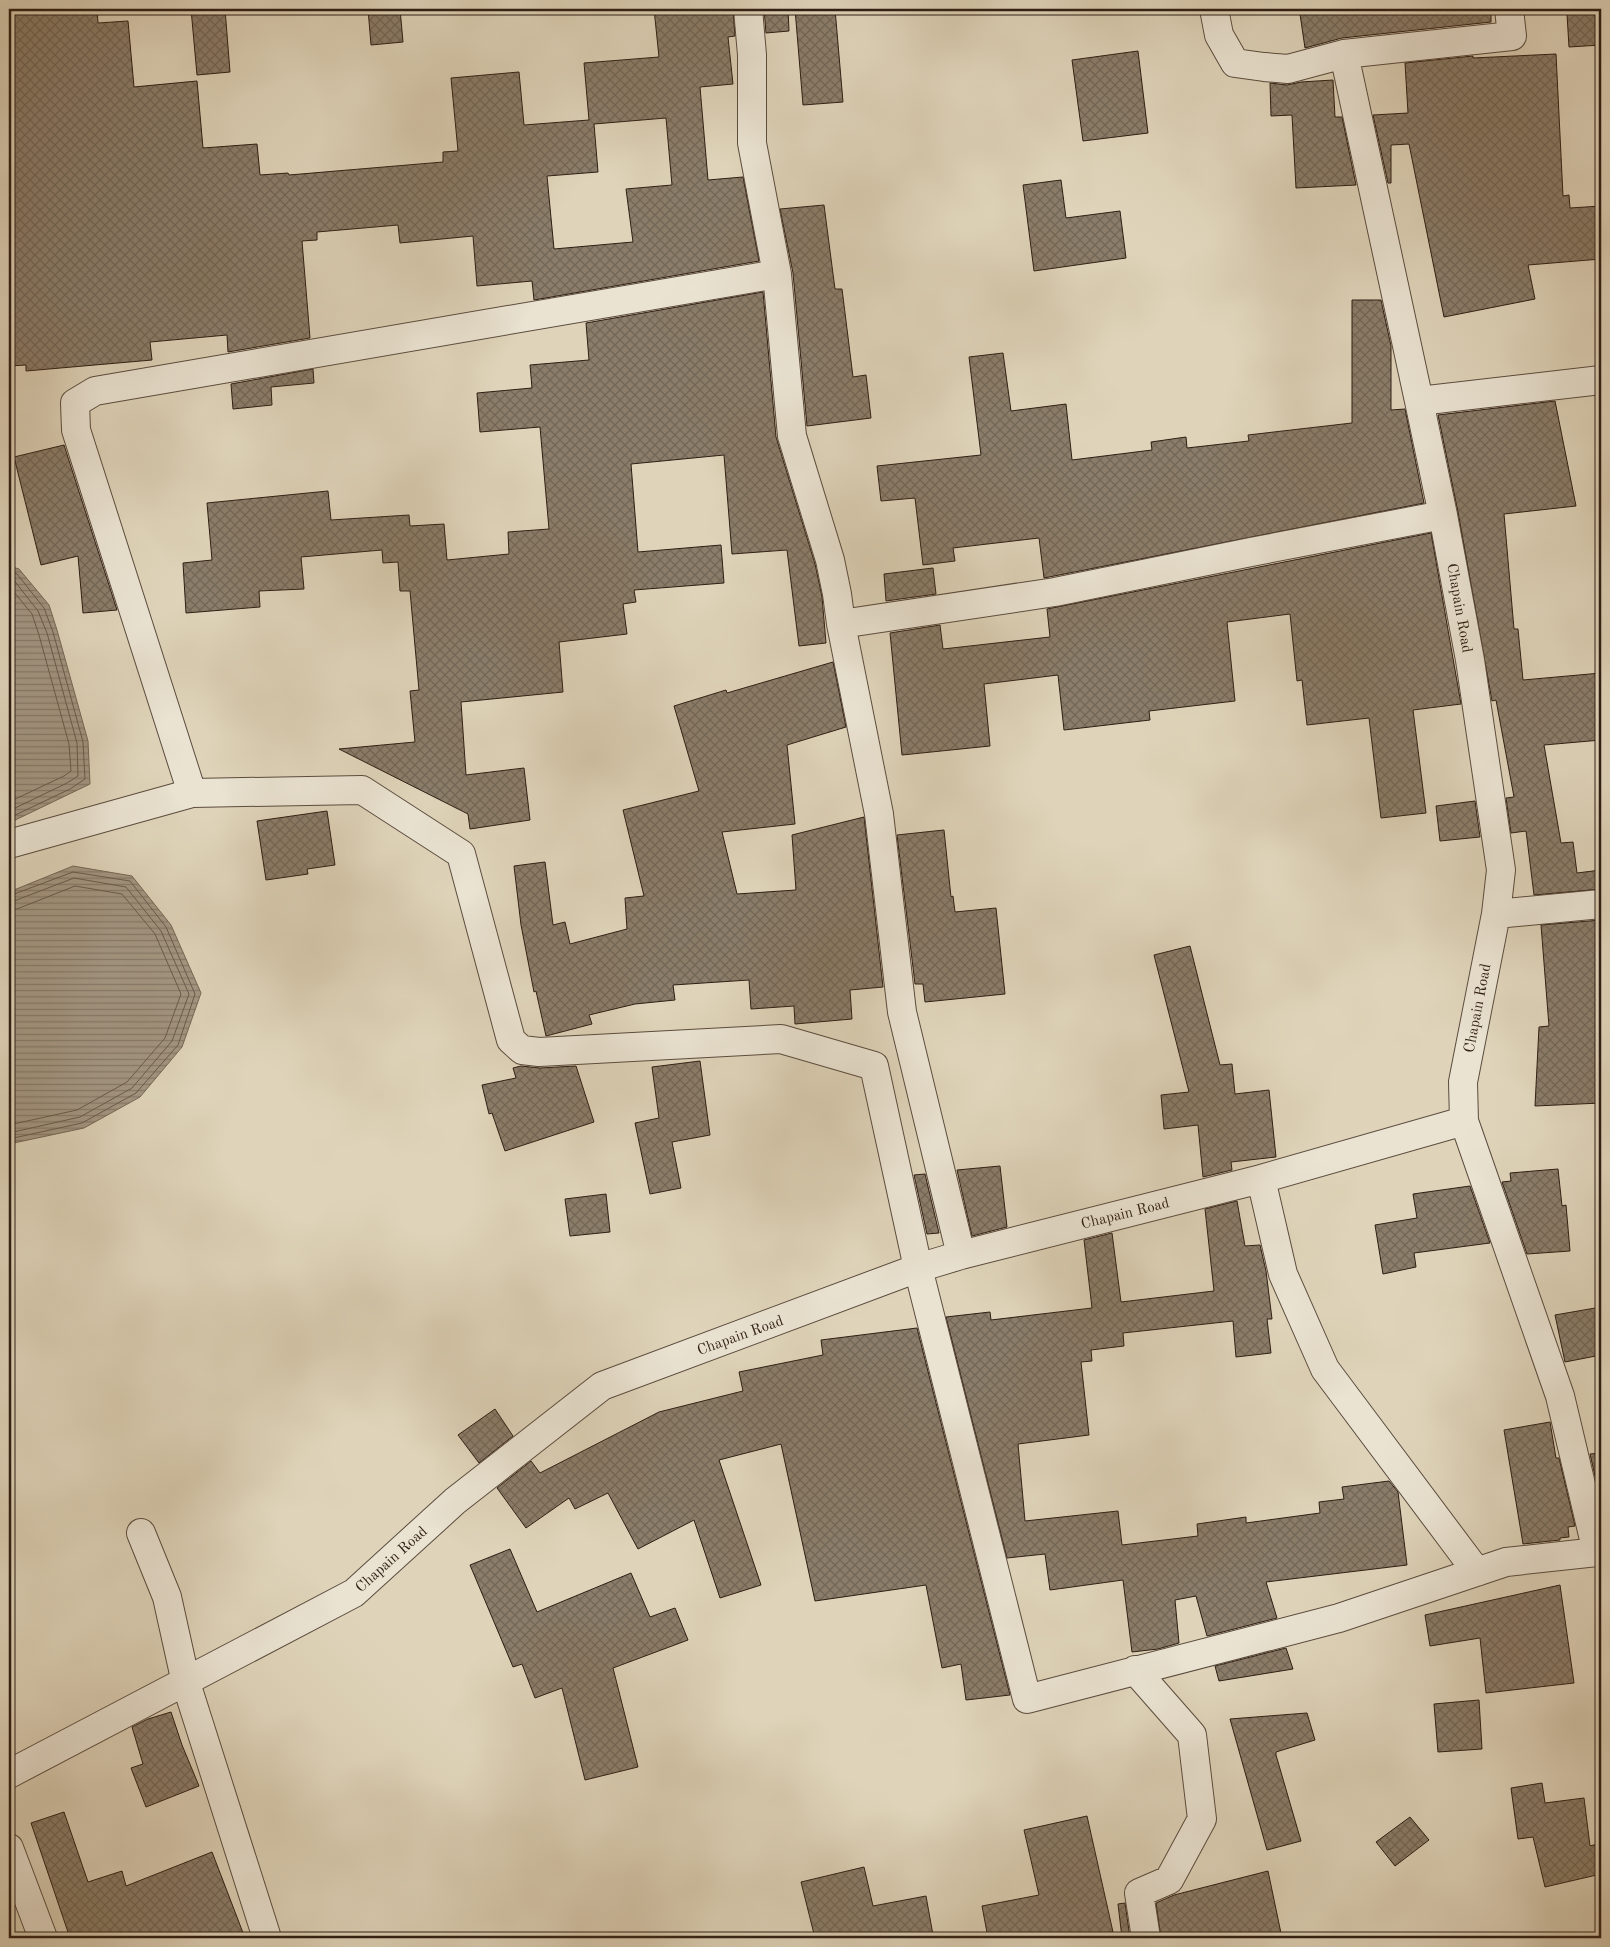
<svg xmlns="http://www.w3.org/2000/svg" width="1610" height="1947" font-family="'Old Standard TT',serif">
  <style>
    .water { fill: url(#water-rules); stroke: #756656 }
    .lines { fill: none; stroke-linecap: round; stroke-linejoin: round }
    .shore { stroke: #695a4b; stroke-width: 1 }
    .building { fill: url(#building-cross-hatch); stroke: #2f1e14; fill-rule: evenodd }
    .street-casing { stroke: #5b4c3e; stroke-width: 30 }
    .street { stroke: #eae3d2; stroke-width: 28 }
    .labels { text-anchor: middle; stroke-width: 4.5; stroke-linejoin: round; paint-order: stroke }
    .street-label { font-size: 15px; fill: #2f1e14; stroke: #eae3d2 }
  </style>
  <defs>
    <pattern id="water-rules" width="6" height="5" patternUnits="userSpaceOnUse" patternTransform="scale(1.25)"><rect width="6" height="5" fill="#a39682"/><path d="M0 2.5h6" fill="none" stroke="#857a69"/></pattern>
    <pattern id="building-cross-hatch" width="8" height="8" patternUnits="userSpaceOnUse" patternTransform="scale(1.25)"><rect width="8" height="8" fill="#8b7d6a"/><path d="M0 0l8 8M0 8l8-8" fill="none" stroke="#726656"/></pattern>
  </defs>
  <rect width="100%" height="100%" fill="#dfd4ba"/>
  <filter id="stains"><feTurbulence type="fractalNoise" baseFrequency=".004" numOctaves="4"/><feColorMatrix values="0 0 0 0 .2 0 0 0 0 .09 0 0 0 0 .02 0 0 0 .5 -.17"/></filter>
  <radialGradient id="worn" r=".72"><stop offset=".6" stop-color="#630" stop-opacity="0"/><stop offset="1" stop-color="#630" stop-opacity=".3"/></radialGradient>
  <path class="water" d="M9 566 19 569 49 605 57 630 88 741 90 784 9 823Z
    M73 866 132 876 171 925 201 993 182 1047 140 1097 84 1128 9 1144V892Z"/>
  <g class="lines">
    <path class="shore" d="M9 571 17 574 44 608 53 632 83 742 85 779 70 789 9 818
      M9 578 13 579 38 611 47 633 77 743 78 776 67 783 9 811
      M9 586 32 614 39 635 69 744 71 771 64 776 9 802
      M9 896 73 872 130 881 166 927 195 994 178 1045 136 1093 82 1123 9 1139
      M9 903 74 878 126 887 161 931 189 994 172 1041 132 1088 80 1117 9 1133
      M9 910 17 909 75 886 122 894 155 934 181 994 165 1038 127 1082 77 1110 9 1125"/>
  </g>
  <path class="building" d="M12 9H97L98 23 128 21 134 87 197 81 203 148 257 144 260 175 288 173 289 175 443 162V152L458 151 451 78 519 72 524 125 589 120 584 63 659 57 654 9H733L735 36 728 37 733 84 700 87 708 180 743 177 759 261 534 300 532 281 477 286 473 236 400 243 398 225 317 232V240L302 241 310 338 228 352 227 335 150 342 152 360 26 371V365L9 366V11L12 10ZM666 118 672 185 626 189 633 242 554 249 547 176 598 172 594 124Z
    M191 9H225L230 72 197 75Z
    M368 9H400L403 42 371 45Z
    M764 9H788L789 31 766 33Z
    M795 9H835L843 102 803 105Z
    M1348 9H1491V22L1342 38 1305 48 1300 14Z
    M1601 12V45L1569 47 1567 14Z
    M1138 51 1148 133 1083 141 1072 60Z
    M1556 54 1563 196 1569 195 1570 208 1601 206V259L1528 265 1535 299 1444 317 1409 144 1391 145V183H1388L1373 115 1408 113 1405 63 1473 56V58Z
    M1333 80 1335 117H1342L1356 185 1296 188 1292 115 1271 116 1270 83 1287 85 1301 82Z
    M1061 180 1066 218 1120 211 1126 258 1034 271 1023 185Z
    M824 205 835 289H842L853 377 866 375 871 418 807 426 793 273 780 209Z
    M763 292 776 437 815 564 822 597 826 643 799 646 787 550 732 554 724 455 631 464 638 552 721 545 724 583 634 590 636 602 623 604 627 634 559 642 563 692 461 702 466 775 524 768 530 820 470 829 468 814 339 749 415 742 410 691 419 690 410 591H400L398 562 383 563 382 550 301 557 304 589 259 591 260 607 186 613 183 563 212 560 207 503 328 491 331 520 409 515 410 526 444 524 447 560 509 554 508 532 549 529 540 427 480 432 477 393 532 388 530 365 589 360 586 323Z
    M1352 300H1381L1391 346V410L1405 409 1424 503 1044 578 1039 538 953 548 955 561 923 565 915 498 881 501 877 466 981 455 969 357 1003 353 1011 411 1066 404 1072 460 1152 450 1151 442 1186 437 1187 448 1249 441 1248 435 1352 423Z
    M313 369 314 383 271 387 272 405 233 409 231 384Z
    M1555 401 1576 506 1504 514 1514 629H1518L1523 680 1601 673V740L1544 745 1561 843 1573 842 1577 873 1601 870V889L1534 895 1526 831 1511 833 1506 798 1514 797 1496 700 1492 701 1458 512 1438 415Z
    M64 445 117 610 83 613 78 556 41 565 14 457Z
    M1431 533 1461 704 1413 710 1426 813 1381 818 1369 718 1307 725 1302 680 1297 681 1290 614 1227 622 1235 701 1149 711 1150 720 1064 730 1058 675 984 684 990 746 902 755 890 633 940 625 943 649 1050 637 1047 609Z
    M933 568 936 594 886 601 884 574Z
    M833 662 846 727 787 745 795 824 722 832 737 894 796 890 792 835 864 817 883 987 850 990 852 1019 795 1024 794 1006 751 1009 749 980 673 985 675 1000 635 1004 589 1015 592 1024 546 1036 536 991 534 992 521 925 514 866 545 862 553 925 565 922 570 944 627 929 625 898 644 896 623 810 699 791 674 706 726 690 727 693Z
    M1475 801 1480 837 1440 841 1436 806Z
    M327 811 335 865 307 869 308 874 266 880 257 821Z
    M944 830 951 897 953 896 955 912 996 908 1005 994 925 1002 923 984H915L897 835Z
    M1601 920V1103L1535 1106 1539 1027 1549 1026 1541 925Z
    M1190 946 1220 1065 1232 1064 1235 1094 1269 1090 1276 1157 1231 1162 1232 1170 1203 1177 1198 1125 1164 1129 1161 1095 1189 1092 1154 955Z
    M700 1061 710 1135 672 1142 681 1188 650 1194 635 1123 659 1118 652 1067Z
    M521 1066 540 1068 576 1066 594 1122 505 1151 492 1113 489 1114 482 1085 516 1078 513 1068Z
    M1000 1166 1007 1227 972 1236 957 1170Z
    M1558 1169 1562 1206 1566 1205 1570 1251 1527 1254 1502 1182 1511 1181 1510 1173Z
    M925 1174 939 1233 927 1234 914 1175Z
    M1470 1186 1490 1243 1414 1253 1416 1267 1383 1274 1375 1225 1417 1218 1413 1194Z
    M606 1194 610 1232 570 1236 565 1199Z
    M1237 1201 1245 1246 1260 1245 1266 1271 1272 1319H1267L1271 1353 1236 1357 1233 1321 1123 1333 1124 1346 1091 1350 1092 1361 1081 1362 1089 1435 1018 1444 1025 1521 1118 1511 1122 1545 1198 1536 1197 1524 1246 1517V1523L1320 1513 1319 1502 1344 1499 1342 1487 1389 1481 1398 1492 1407 1565 1266 1582 1277 1618 1207 1636 1196 1596 1175 1600 1179 1643 1158 1649 1132 1652 1123 1580 1050 1590 1045 1554 1007 1558 946 1317 990 1312 991 1320 1092 1308 1084 1240 1112 1233 1121 1302 1214 1291 1205 1209Z
    M1601 1307V1355L1565 1362 1555 1315Z
    M917 1328 1010 1695 966 1700 961 1664 942 1668 926 1585 815 1601 781 1444 719 1460 761 1585 720 1598 694 1520 638 1549 608 1493 575 1509 569 1498 526 1528 497 1488 531 1461 540 1473 659 1412 743 1391 739 1372 823 1355 821 1340Z
    M495 1409 513 1436 479 1463 458 1435Z
    M1550 1422 1556 1458H1559L1575 1526 1568 1527 1569 1537 1560 1538V1540L1523 1544 1504 1430Z
    M1601 1453V1502L1590 1454Z
    M510 1549 537 1612 631 1573 650 1617 675 1608 688 1640 613 1668 638 1767 585 1780 562 1688 535 1698 522 1664 513 1667 470 1565Z
    M1560 1585 1574 1683 1486 1693 1480 1638 1430 1646 1425 1615Z
    M1286 1648 1293 1669 1219 1681 1215 1666Z
    M1479 1700 1482 1749 1438 1752 1434 1704Z
    M171 1712 182 1745 199 1786 146 1807 131 1768 143 1764 132 1727 148 1719Z
    M1307 1713 1315 1740 1276 1752V1755L1301 1841 1267 1850 1230 1719Z
    M1542 1783 1545 1803 1584 1798 1590 1846 1601 1843V1874L1545 1887 1533 1837 1518 1839 1511 1788Z
    M64 1812 88 1882 122 1871 126 1886 212 1852 245 1938H70L31 1823Z
    M1087 1816 1113 1932 1073 1938H988L982 1906 1039 1895 1024 1830Z
    M1410 1817 1429 1840 1395 1866 1376 1842Z
    M864 1867 873 1906 926 1896 933 1935 910 1938H815L801 1882Z
    M1268 1871 1282 1938H1161L1156 1903 1174 1895Z
    M1125 1903 1130 1938H1122L1118 1904Z"/>
  <g class="lines">
    <g class="street-casing">
      <path id="street" d="M748 9 752 55V143L777 274 792 436 830 560 837 594 841 624 879 814 902 1012 961 1255
        M1214 9 1219 35 1235 63 1264 67 1288 69 1344 54
        M1419 401 1344 54 1512 36 1509 9
        M841 624 1055 592 1251 552 1443 515
        M192 793 362 790 461 854 511 1040 522 1050 539 1052 781 1039 874 1066 918 1268 1027 1699 1339 1618 1506 1562 1597 1552 1560 1396 1464 1121
        M9 844 192 793 76 430 75 403 95 391 777 274
        M1496 914 1601 904
        M1261 1179 1283 1274 1325 1369 1477 1572
        M141 1533 167 1597 186 1683 267 1938
        M1135 1670 1192 1735 1202 1819 1169 1880 1139 1893 1146 1938
        M9 1774 354 1593 455 1501 602 1386 918 1268 961 1255 1261 1179 1464 1121 1463 1082 1496 914 1501 870 1470 660 1443 515 1419 401 1601 380
        M9 1848 43 1938"/>
    </g>
    <use href="#street" class="street"/>
  </g>
  <g class="labels">
    <g class="street-label">
      <text transform="translate(1460 608) rotate(80)" y="5">Chapain Road</text>
      <text transform="translate(1477 1008) rotate(-79)" y="5">Chapain Road</text>
      <text transform="translate(1125 1213) rotate(-14)" y="5">Chapain Road</text>
      <text transform="translate(740 1335) rotate(-20)" y="5">Chapain Road</text>
      <text transform="translate(391 1559) rotate(-42)" y="5">Chapain Road</text>
    </g>
  </g>
  <rect width="1610" height="1947" fill="none" stroke="#dfd4ba" stroke-width="30"/>
  <rect x="10" y="10" width="1590" height="1927" fill="none" stroke="#2f1e14" stroke-width="2.5"/>
  <rect x="15" y="15" width="1580" height="1917" fill="none" stroke="#2f1e14"/>
  <rect width="100%" height="100%" filter="url(#stains)"/>
  <rect width="100%" height="100%" fill="url(#worn)"/>
</svg>
